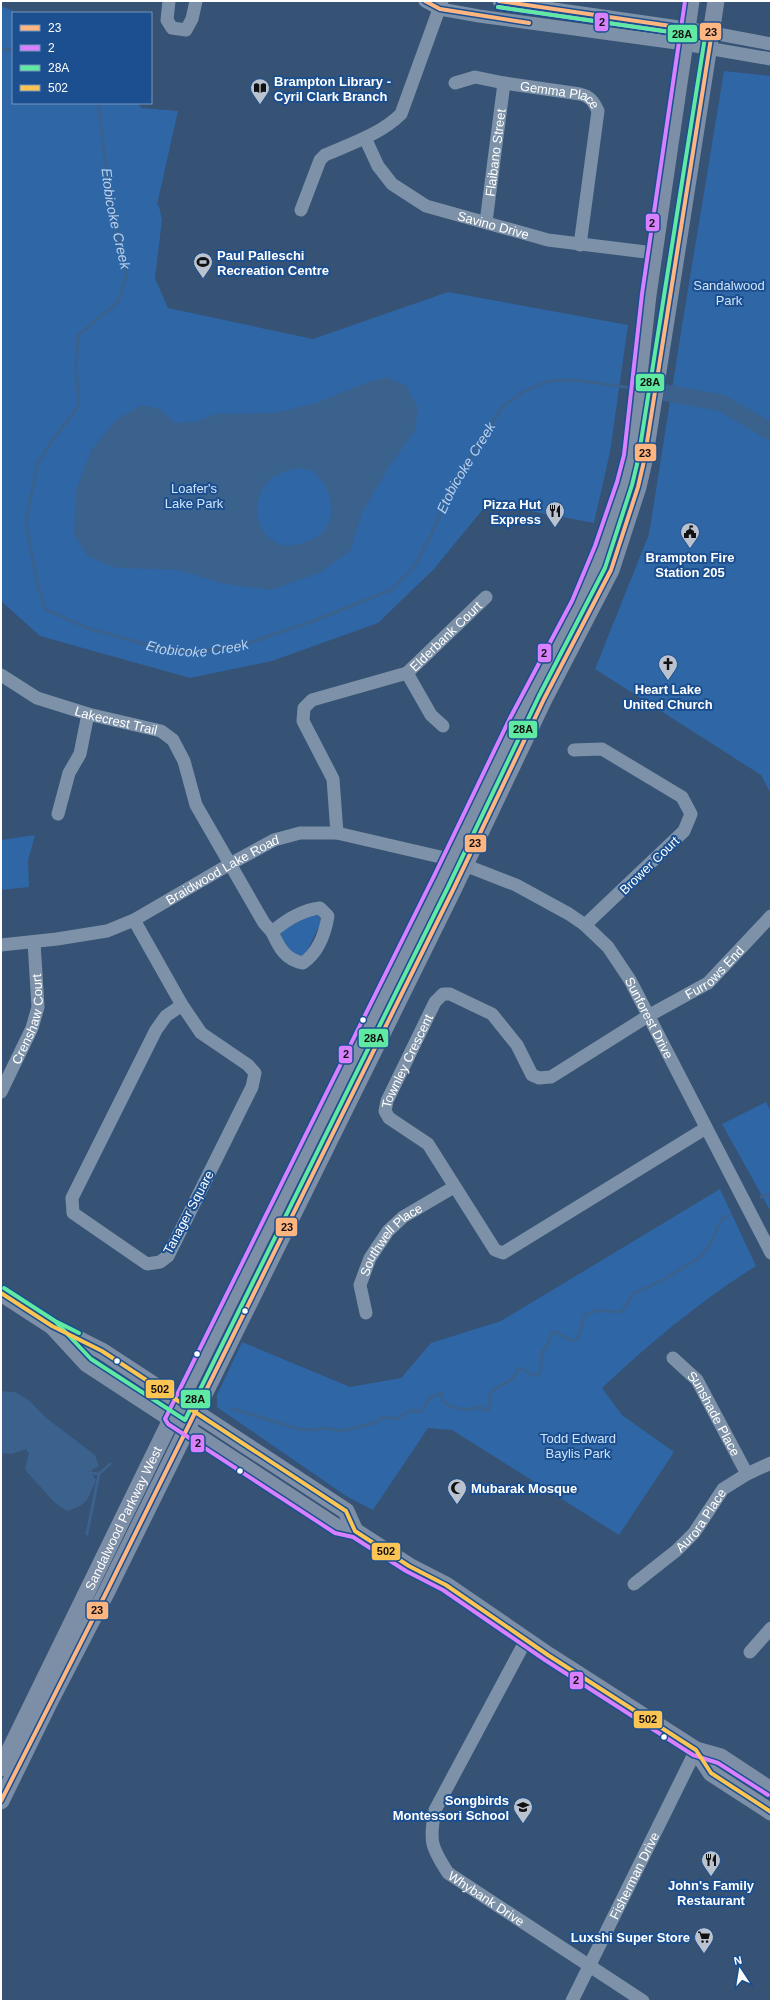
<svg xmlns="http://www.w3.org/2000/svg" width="772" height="2002" font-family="Arial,sans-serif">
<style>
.green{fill:#2f66a5}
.water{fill:#3b618d;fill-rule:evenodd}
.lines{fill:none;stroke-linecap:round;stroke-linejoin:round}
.stream{stroke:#3b618d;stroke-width:3}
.river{stroke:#3b618d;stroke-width:17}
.minor{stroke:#7d92a8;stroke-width:13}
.major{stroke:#7d8ea7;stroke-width:17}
.bus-1-casing{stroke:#1b4f8f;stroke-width:7}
.bus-2-casing{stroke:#1b4f8f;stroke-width:7}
.bus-3-casing{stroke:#1b4f8f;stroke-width:7}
.bus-4-casing{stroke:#1b4f8f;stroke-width:7}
.bus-1{stroke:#ffb580;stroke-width:4}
.bus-2{stroke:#d880ff;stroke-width:4}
.bus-3{stroke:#60e9a3;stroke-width:4}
.bus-4{stroke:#fcc553;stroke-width:4}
.bus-dot{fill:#fff;stroke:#1b4f8f;stroke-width:1.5}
.labels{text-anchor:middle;stroke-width:4;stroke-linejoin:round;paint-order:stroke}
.poi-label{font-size:13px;font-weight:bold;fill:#fff;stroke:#1b4f8f;text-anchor:start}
.street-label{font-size:13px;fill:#fff;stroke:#1b4f8f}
.park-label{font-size:13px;fill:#cfe3fa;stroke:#1b4f8f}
.water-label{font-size:14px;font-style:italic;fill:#b5d3f5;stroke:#1b4f8f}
.line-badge{stroke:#1b4f8f;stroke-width:1.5}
.pale-badge-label{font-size:11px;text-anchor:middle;font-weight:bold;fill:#111}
</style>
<rect width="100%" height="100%" fill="#365274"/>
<g class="green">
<polygon points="1,6 18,13 13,13 13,103 137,103 142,108 178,111 157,205 159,206 162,220 155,278 168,308 313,339 448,292 628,325 610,452 594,523 488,503 434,569 378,623 272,661 190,678 40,636 1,601"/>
<polygon points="724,71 771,76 771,794 761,775 595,669 649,534 681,332"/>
<polygon points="35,835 28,861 29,887 1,890 1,840"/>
<polygon points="310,914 319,916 321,922 306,953 302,956 295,955 281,941 281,932"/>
<polygon points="766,1102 771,1112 771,1212 722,1124"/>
<path d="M720 1189 756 1266C700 1301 650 1343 602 1388L622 1415 674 1452 619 1535 452 1430 428 1428 373 1510 346 1496 217 1407V1395L242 1342 350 1387 401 1378 431 1343 501 1321Z"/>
</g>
<g class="water">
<path d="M387 377 406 386 418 408 415 430 389 467 362 513 350 551 321 572 271 590 224 584 179 570 116 568 87 556 74 534 76 491 91 450 116 420 142 405 160 409 175 423 199 421 214 414 274 413 316 403 368 382ZM298 468 313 471C317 476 323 482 326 488 337 510 331 535 306 542 299 544 289 547 282 545 263 539 254 519 258 501 264 478 277 473 298 468Z"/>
<path d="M1 1391 15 1392 29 1400 45 1417 95 1455 99 1466 92 1470V1474L96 1480C88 1499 88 1505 67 1511L55 1503 27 1472 25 1468 29 1454 26 1449 12 1454 1 1453Z"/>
</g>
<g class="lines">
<g class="stream">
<polyline points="1,50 13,49"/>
<path id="s1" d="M98 103 111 204 127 274 118 302 78 335 76 368 79 405 52 441 37 465 26 522 37 583 45 609 87 628 162 649 198 652 240 646 313 621 391 590 414 567 431 535 451 489 502 407 523 392 548 381 575 380 632 388"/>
<polyline points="761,1197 771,1194"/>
<path d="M233 1409 299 1429 316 1430 325 1428 342 1431 374 1423 383 1417 396 1419 411 1410 420 1412 431 1397 442 1393V1400C450 1410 469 1411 481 1407L485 1411 489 1410 490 1394 495 1389 511 1380 520 1368 534 1376 540 1373 542 1352 548 1344 552 1333 556 1332 570 1340H576L579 1334 585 1315C603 1306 606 1314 622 1311L634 1293 663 1280 700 1257 710 1245 721 1220 729 1215"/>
<polyline points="90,1473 99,1474 110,1464"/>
<polyline points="87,1534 99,1474"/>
</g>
<polyline class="river" points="662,392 722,403 771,432"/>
<g class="minor">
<polyline points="169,1 167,20 172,28 186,30 192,19 196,1"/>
<polyline points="425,1 440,9 479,16 684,44 771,59"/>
<polyline points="499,1 686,28 771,44"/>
<path id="s2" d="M455 83 475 77 504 83 580 94C590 96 594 102 598 111L580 245"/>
<path id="s3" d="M365 138 378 166 392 184 426 206 548 240 654 253"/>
<path d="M301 210 320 160 325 155C350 144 381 134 401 114L442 1"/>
<path id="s4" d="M486 222 504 83"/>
<polyline points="407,673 431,715 443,726"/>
<path id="s5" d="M1 675 37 698 88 714 161 731 173 740 184 761 196 805 264 923 272 932"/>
<polyline points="574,750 602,749 682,797 691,814 684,831 585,925"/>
<polyline points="58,814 69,773 80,754 88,714"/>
<path id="s6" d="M337 833 333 779 303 721 304 708 312 700 407 673 486 597"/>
<path d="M320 908 328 916C325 934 319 952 303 963 285 960 279 947 272 932 286 920 301 910 320 908Z"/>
<polyline points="134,920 182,1005 201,1033 248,1065 255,1073 252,1087 168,1256 160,1262 147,1264 73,1213 72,1198 156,1030 166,1016 182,1005"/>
<path id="s7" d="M1 945 57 939 107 931 134 920 230 864 274 840 300 833H337L449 859 516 885 569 914 585 925 608 947 630 980 771 1253"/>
<path id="s8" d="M1 1092 32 1028 38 1007 34 942"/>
<path id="s9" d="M706 1128 503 1253 495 1250 428 1144 389 1118 385 1111 387 1101 435 1002 443 994H450L492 1014 517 1045 532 1075 539 1078 551 1077 648 1016 708 983 771 916"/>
<path id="s10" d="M366 1313 360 1285 370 1258 388 1231 403 1217 454 1187"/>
<path id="s11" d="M673 1358 697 1380 747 1474"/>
<path id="s12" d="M634 1584 677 1550 694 1533 723 1489 747 1474 771 1463"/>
<path id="s13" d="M526 1640 435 1810C429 1841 431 1847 448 1873L643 2001"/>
<polyline points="750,1652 771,1628"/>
<path id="s14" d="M572 2001 696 1750"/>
</g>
<g class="major">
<polyline points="1,1293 52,1326 102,1351 346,1511 355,1531"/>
<polyline points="52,1326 87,1364 338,1528 355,1531 409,1566 446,1585 548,1655 696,1750 721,1757 771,1790"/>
<polyline points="696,1750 711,1773 771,1812"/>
<path id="s15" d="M1 1768 188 1385 439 879 514 723 577 604 601 548 623 484 630 456 648 295 691 1"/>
<polyline points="1,1801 50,1701 107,1591 453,890 544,699 611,570 638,487 644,461 716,1"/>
</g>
<g class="bus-1-casing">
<g id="bus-1">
<polyline points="425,1 440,9 529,23"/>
<polyline points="1,1801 107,1591 453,890 544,699 611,570 638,487 644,461 712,32 499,1"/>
</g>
</g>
<g class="bus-2-casing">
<g id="bus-2">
<polyline points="685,1 642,294 624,455 617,482 595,546 572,601 509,720 434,876 165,1419 168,1424 335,1533 353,1537 406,1571 443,1590 545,1660 693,1755 718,1763 768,1795"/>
<polyline points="498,7 705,37"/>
</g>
</g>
<g class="bus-3-casing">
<g id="bus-3">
<polyline points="4,1288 55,1321 79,1333"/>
<polyline points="56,1322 91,1359 185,1420 448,887 539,696 605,568 632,485 638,460 705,37 498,7"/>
</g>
</g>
<g class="bus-4-casing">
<polyline id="bus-4" points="1,1293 52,1326 102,1351 346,1511 355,1531 409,1566 446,1585 548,1655 696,1750 711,1773 771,1812"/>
</g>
<use href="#bus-1" class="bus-1"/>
<use href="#bus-2" class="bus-2"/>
<use href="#bus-3" class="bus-3"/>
<use href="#bus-4" class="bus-4"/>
</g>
<defs>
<g id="library-pin" transform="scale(1)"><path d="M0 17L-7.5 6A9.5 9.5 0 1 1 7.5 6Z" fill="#b9c2ce" stroke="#1b4f8f"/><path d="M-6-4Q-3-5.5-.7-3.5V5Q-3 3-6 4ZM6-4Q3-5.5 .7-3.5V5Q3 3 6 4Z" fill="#111"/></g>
<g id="stadium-pin" transform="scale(1)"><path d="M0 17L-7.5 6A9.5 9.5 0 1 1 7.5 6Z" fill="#b9c2ce" stroke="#1b4f8f"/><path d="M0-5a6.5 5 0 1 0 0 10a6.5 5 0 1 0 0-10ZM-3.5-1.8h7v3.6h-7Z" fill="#111"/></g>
<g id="restaurant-pin" transform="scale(1)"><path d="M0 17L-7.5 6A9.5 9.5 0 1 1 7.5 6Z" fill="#b9c2ce" stroke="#1b4f8f"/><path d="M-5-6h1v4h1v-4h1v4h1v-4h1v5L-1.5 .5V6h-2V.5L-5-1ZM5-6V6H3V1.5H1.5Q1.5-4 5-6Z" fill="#111"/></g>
<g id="civic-pin" transform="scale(1)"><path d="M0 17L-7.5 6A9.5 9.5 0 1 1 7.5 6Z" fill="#b9c2ce" stroke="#1b4f8f"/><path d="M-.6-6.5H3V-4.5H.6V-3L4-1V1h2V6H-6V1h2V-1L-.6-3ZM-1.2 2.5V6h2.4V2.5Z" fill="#111"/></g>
<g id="church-pin" transform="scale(1)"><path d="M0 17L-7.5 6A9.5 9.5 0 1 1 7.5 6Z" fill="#b9c2ce" stroke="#1b4f8f"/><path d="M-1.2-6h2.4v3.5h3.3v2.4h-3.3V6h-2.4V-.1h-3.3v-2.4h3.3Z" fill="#111"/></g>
<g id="mosque-pin" transform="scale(1)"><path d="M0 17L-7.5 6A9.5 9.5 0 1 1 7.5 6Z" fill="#b9c2ce" stroke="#1b4f8f"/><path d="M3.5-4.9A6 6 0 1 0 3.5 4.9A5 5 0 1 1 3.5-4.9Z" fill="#111"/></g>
<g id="school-pin" transform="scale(1)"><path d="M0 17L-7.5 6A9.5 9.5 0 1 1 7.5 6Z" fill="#b9c2ce" stroke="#1b4f8f"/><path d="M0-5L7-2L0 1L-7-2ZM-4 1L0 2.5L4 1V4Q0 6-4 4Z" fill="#111"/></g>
<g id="supermarket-pin" transform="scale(1)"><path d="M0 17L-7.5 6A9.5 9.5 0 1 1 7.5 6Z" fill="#b9c2ce" stroke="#1b4f8f"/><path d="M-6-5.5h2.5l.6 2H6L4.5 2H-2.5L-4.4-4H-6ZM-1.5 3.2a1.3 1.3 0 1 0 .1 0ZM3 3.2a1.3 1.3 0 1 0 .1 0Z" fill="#111"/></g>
</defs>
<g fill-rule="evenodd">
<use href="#library-pin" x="260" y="88"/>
<use href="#stadium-pin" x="203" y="262"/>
<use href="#restaurant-pin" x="555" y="511"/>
<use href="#civic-pin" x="690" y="532"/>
<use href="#church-pin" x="668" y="664"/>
<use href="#mosque-pin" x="457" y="1488"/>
<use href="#school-pin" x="523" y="1807"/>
<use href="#restaurant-pin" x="711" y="1860"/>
<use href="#supermarket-pin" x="704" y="1937"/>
</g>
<g class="bus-dot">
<circle cx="363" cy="1020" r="3.5"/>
<circle cx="245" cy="1311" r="3.5"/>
<circle cx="197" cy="1354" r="3.5"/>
<circle cx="117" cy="1361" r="3.5"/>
<circle cx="240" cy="1471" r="3.5"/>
<circle cx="664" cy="1737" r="3.5"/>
</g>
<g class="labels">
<g class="poi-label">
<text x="274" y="86">Brampton Library -<tspan x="274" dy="15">Cyril Clark Branch</tspan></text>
<text x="217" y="260">Paul Palleschi<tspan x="217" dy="15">Recreation Centre</tspan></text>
<text x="541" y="509" text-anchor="end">Pizza Hut<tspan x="541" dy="15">Express</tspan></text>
<text x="690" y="562" text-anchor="middle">Brampton Fire<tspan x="690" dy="15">Station 205</tspan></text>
<text x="668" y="694" text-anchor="middle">Heart Lake<tspan x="668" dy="15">United Church</tspan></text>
<text x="471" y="1493">Mubarak Mosque</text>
<text x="509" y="1805" text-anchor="end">Songbirds<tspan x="509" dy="15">Montessori School</tspan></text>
<text x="711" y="1890" text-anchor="middle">John's Family<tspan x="711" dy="15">Restaurant</tspan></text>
<text x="690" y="1942" text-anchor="end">Luxshi Super Store</text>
</g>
<g class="street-label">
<text dy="5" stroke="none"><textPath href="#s2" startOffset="108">Gemma Place</textPath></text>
<text dy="5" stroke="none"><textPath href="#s4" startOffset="70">Flaibano Street</textPath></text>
<text dy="5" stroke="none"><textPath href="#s3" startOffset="164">Savino Drive</textPath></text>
<text dy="5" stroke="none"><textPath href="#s6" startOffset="296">Elderbank Court</textPath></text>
<text dy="5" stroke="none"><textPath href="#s5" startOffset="125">Lakecrest Trail</textPath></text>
<text transform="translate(649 865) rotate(-44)" y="5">Brower Court</text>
<text dy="5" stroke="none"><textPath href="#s7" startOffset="238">Braidwood Lake Road</textPath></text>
<text dy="5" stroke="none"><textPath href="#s9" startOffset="900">Furrows End</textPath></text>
<text dy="5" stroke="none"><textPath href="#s8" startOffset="79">Crenshaw Court</textPath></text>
<text dy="5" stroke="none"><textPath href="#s7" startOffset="742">Sunforest Drive</textPath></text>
<text dy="5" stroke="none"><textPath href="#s9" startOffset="482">Townley Crescent</textPath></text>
<text transform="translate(188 1212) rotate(-62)" y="5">Tanager Square</text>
<text dy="5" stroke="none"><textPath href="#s10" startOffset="85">Southwell Place</textPath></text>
<text dy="5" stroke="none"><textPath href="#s11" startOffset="70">Sunshade Place</textPath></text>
<text dy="5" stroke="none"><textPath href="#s15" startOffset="278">Sandalwood Parkway West</textPath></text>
<text dy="5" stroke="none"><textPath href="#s12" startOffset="93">Aurora Place</textPath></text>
<text dy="5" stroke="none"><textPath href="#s14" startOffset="140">Fisherman Drive</textPath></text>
<text dy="5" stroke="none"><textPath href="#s13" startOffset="306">Whybank Drive</textPath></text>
</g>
<g class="park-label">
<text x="729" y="290">Sandalwood<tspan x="729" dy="15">Park</tspan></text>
<text x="194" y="493">Loafer's<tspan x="194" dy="15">Lake Park</tspan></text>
<text x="578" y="1443">Todd Edward<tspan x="578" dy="15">Baylis Park</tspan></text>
</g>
<g class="water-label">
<text dy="5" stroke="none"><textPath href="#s1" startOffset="117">Etobicoke Creek</textPath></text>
<text dy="5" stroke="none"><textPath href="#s1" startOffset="1054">Etobicoke Creek</textPath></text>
<text dy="5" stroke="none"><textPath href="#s1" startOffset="705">Etobicoke Creek</textPath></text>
</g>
</g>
<g class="line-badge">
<rect x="594" y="12" width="15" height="20" rx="4" fill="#d880ff"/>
<rect x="699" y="22" width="23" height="19" rx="4" fill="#ffb580"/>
<rect x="667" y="24" width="31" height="19" rx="4" fill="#60e9a3"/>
<rect x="645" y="213" width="15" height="19" rx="4" fill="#d880ff"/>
<rect x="635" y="373" width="30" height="19" rx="4" fill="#60e9a3"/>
<rect x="634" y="443" width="23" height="19" rx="4" fill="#ffb580"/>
<rect x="537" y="643" width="15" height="20" rx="4" fill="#d880ff"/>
<rect x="508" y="720" width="30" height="19" rx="4" fill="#60e9a3"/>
<rect x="464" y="834" width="23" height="19" rx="4" fill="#ffb580"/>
<rect x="358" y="1028" width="31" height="20" rx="4" fill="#60e9a3"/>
<rect x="338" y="1045" width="15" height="19" rx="4" fill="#d880ff"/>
<rect x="275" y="1217" width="23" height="20" rx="4" fill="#ffb580"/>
<rect x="145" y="1379" width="30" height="20" rx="4" fill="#fcc553"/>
<rect x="180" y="1389" width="31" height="20" rx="4" fill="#60e9a3"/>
<rect x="190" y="1434" width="15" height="19" rx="4" fill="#d880ff"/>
<rect x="371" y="1542" width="30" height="19" rx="4" fill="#fcc553"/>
<rect x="86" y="1601" width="23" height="19" rx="4" fill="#ffb580"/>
<rect x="569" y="1671" width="15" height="19" rx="4" fill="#d880ff"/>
<rect x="633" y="1710" width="30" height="19" rx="4" fill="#fcc553"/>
</g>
<g class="pale-badge-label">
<text x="602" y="26">2</text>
<text x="711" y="36">23</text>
<text x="682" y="38">28A</text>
<text x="652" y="227">2</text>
<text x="650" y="386">28A</text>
<text x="645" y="457">23</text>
<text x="544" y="657">2</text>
<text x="523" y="733">28A</text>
<text x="475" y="847">23</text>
<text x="374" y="1042">28A</text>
<text x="346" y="1058">2</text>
<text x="287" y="1231">23</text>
<text x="160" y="1393">502</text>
<text x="195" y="1403">28A</text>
<text x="198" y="1447">2</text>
<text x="386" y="1555">502</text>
<text x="97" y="1614">23</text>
<text x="576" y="1684">2</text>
<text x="648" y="1723">502</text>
</g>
<rect width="772" height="2002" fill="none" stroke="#ffffff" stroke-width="4"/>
<rect x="12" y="12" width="140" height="92" fill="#1b4f8f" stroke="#7695bc"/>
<rect x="20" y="25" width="20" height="6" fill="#ffb580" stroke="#7695bc"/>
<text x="48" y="32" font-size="12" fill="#ffffff">23</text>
<rect x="20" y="45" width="20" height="6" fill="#d880ff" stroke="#7695bc"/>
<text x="48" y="52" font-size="12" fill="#ffffff">2</text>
<rect x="20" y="65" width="20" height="6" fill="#60e9a3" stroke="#7695bc"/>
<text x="48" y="72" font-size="12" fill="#ffffff">28A</text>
<rect x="20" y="85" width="20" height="6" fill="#fcc553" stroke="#7695bc"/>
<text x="48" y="92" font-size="12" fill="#ffffff">502</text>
<g transform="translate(740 1970) rotate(348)" stroke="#1b4f8f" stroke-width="3" paint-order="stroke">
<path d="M0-3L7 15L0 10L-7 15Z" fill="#ffffff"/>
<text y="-6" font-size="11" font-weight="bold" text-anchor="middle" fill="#ffffff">N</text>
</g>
</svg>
